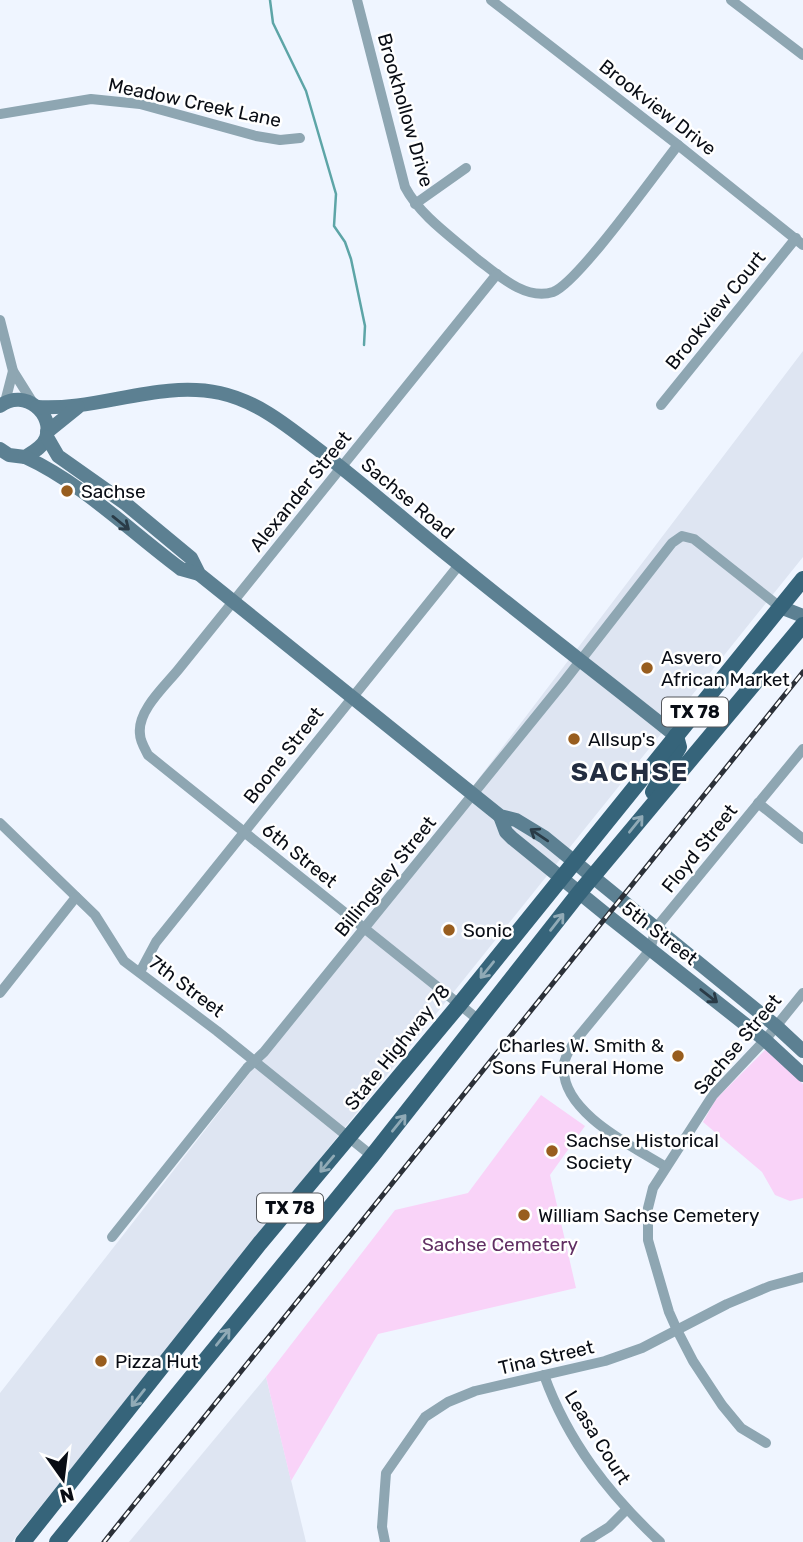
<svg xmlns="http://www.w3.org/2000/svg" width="803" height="1542" font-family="Rubik,sans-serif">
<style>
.built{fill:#dee5f2}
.green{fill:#f9d3f8}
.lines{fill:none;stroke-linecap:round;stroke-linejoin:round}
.stream{stroke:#5da5a7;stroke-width:2.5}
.street{stroke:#8ea6b2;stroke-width:10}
.secondary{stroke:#5c8092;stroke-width:14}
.primary{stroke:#36647a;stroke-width:16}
.rail-casing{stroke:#2b3038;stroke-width:5}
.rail{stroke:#fff;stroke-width:2.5;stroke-dasharray:8;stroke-linecap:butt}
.oneway{stroke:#2a3b47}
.oneway2{stroke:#90aab6}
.poi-dot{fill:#985d1e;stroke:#fff;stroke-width:2.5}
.labels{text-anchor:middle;stroke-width:5;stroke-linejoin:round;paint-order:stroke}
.shield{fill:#fff;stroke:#53565b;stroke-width:2}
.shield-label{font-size:18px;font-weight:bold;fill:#090d15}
.street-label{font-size:19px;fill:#090d15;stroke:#fff}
.poi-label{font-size:19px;fill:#090d15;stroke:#fff;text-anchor:start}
.park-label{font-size:19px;fill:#612f63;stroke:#fff}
.district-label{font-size:26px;font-weight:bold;letter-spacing:2px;fill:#232d40;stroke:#fff}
</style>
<rect width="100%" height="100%" fill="#eff5ff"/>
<g class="built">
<polygon points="803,351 803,557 12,1542 0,1542 0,1393 467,794"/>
<polygon points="266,1377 306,1542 129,1542"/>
</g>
<g class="green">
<polygon points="766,1049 803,1084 803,1198 790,1201 775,1195 762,1172 703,1122 716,1099"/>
<polygon points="541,1095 585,1126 550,1175 576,1288 378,1334 291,1481 266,1377 395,1210 468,1193"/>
</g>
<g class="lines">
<polyline class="stream" points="270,0 273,23 306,91 336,194 334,226 345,242 351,259 365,326 364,345"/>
<g class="street">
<path d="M357 0 405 187C420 216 453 238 477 259 497 274 525 301 553 292 578 283 657 171 678 145"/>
<polyline points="491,0 678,145 803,245"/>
<polyline points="731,0 803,55"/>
<polyline points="0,114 91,99 140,104 256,136 280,140 300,138"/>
<polyline points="415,204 466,168"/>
<polyline points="0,320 13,371 33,403"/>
<polyline points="5,402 13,371"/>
<polyline points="661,405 796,238"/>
<polyline points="758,803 803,839"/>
<polyline points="0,823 95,915 124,961 217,1031 372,1156"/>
<polyline points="140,972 156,942 459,565"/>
<polyline points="0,993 76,897"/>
<path d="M480 1021 148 755C145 749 140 741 140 734 137 711 165 686 178 670L497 274"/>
<path d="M666 1167C634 1147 560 1112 564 1066 564 1057 570 1049 575 1041L650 950 656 928 803 749"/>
<polyline points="112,1237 247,1068 264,1052 563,683 672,543 682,536 694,539 780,607"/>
<path d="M544 1375C568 1442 609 1494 660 1542"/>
<polyline points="766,1443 741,1428 722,1405 693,1361 677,1330 669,1312 648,1240 648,1208 653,1188 713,1095 765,1040 803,993"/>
<polyline points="385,1542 382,1527 386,1473 425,1417 448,1402 475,1391 605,1361 642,1348 727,1304 770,1286 803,1277"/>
<polyline points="585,1542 609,1527 626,1510"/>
</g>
<g class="secondary">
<path d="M0 406C25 387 55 415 46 438 43 447 33 452 25 457L9 455 0 449"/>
<path d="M37 407C98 411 159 380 220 393 261 402 292 430 324 454 371 490 414 529 460 565 531 623 604 678 676 736"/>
<polyline points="47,432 78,407"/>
<polyline points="47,437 58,456 126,504 191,558 199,574 500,816 516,820 544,837 776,1026 803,1051"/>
<path d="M25 457C82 483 131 532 181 569L199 574"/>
<polyline points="780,607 803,616"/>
<polyline points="500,816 506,832 512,838 608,916 765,1040 803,1075"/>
</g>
<g class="primary">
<polyline points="653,792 679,747 676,736"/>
<polyline points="23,1542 260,1243 459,1005 803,579"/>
<polyline points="57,1542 372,1156 579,893 803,625"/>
</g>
<g class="rail-casing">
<polyline id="rail" points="104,1542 803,672"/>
</g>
<use href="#rail" class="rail"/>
</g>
<defs><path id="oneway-shaft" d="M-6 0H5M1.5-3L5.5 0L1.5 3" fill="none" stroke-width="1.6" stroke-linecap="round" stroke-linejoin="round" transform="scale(1.75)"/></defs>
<g class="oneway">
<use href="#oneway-shaft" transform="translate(121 523) rotate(39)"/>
<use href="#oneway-shaft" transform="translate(539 835) rotate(-146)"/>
<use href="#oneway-shaft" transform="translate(709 996) rotate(38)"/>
</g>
<g class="oneway2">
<use href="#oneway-shaft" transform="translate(636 824) rotate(-51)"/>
<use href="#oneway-shaft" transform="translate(557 922) rotate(-52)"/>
<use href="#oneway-shaft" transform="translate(487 970) rotate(129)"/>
<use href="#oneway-shaft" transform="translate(399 1123) rotate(-51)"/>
<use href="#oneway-shaft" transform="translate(327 1164) rotate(130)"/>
<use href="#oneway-shaft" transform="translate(223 1337) rotate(-51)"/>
<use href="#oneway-shaft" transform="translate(138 1398) rotate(128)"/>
</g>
<g class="poi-dot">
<circle cx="67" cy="491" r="7"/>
<circle cx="647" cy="668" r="7"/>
<circle cx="574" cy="739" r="7"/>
<circle cx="449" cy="930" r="7"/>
<circle cx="678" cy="1056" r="7"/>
<circle cx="552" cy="1151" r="7"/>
<circle cx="524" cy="1215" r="7"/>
<circle cx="101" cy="1361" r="7"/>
</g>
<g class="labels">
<g class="shield">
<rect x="662" y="697.5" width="66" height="29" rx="5"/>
<rect x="257" y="1193.5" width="66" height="29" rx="5"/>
</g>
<g class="shield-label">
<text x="695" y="718">TX 78</text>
<text x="290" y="1214">TX 78</text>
</g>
<g class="street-label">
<text transform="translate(195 102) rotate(12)" y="7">Meadow Creek Lane</text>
<text transform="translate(658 107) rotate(38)" y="7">Brookview Drive</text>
<text transform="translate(406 110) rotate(74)" y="7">Brookhollow Drive</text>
<text transform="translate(715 310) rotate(-51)" y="7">Brookview Court</text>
<text transform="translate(300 491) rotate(-51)" y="7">Alexander Street</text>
<text transform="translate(408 498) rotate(40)" y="7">Sachse Road</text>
<text transform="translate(283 755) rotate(-52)" y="7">Boone Street</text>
<text transform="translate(699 848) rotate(-51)" y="7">Floyd Street</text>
<text transform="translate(300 855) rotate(39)" y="7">6th Street</text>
<text transform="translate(385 876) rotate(-51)" y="7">Billingsley Street</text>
<text transform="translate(660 933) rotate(38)" y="7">5th Street</text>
<text transform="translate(187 986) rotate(37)" y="7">7th Street</text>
<text transform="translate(737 1044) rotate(-50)" y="7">Sachse Street</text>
<text transform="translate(397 1047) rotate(-51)" y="7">State Highway 78</text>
<text transform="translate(546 1357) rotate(-13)" y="7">Tina Street</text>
<text transform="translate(598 1437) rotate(58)" y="7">Leasa Court</text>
</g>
<g class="poi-label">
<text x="81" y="498">Sachse</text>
<text x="661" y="664">Asvero<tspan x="661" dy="22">African Market</tspan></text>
<text x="588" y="746">Allsup's</text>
<text x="463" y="937">Sonic</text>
<text x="664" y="1052" text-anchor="end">Charles W. Smith &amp;<tspan x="664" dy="22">Sons Funeral Home</tspan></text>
<text x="566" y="1147">Sachse Historical<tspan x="566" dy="22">Society</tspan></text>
<text x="538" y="1222">William Sachse Cemetery</text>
<text x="115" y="1368">Pizza Hut</text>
</g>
<g class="park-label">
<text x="500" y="1251">Sachse Cemetery</text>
</g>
<g class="district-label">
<text x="630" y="781">SACHSE</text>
</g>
</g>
<g transform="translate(63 1479) rotate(166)" stroke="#ffffff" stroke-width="5" paint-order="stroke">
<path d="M0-5L12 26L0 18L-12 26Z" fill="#090d15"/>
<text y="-10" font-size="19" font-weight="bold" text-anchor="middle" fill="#090d15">N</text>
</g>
</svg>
